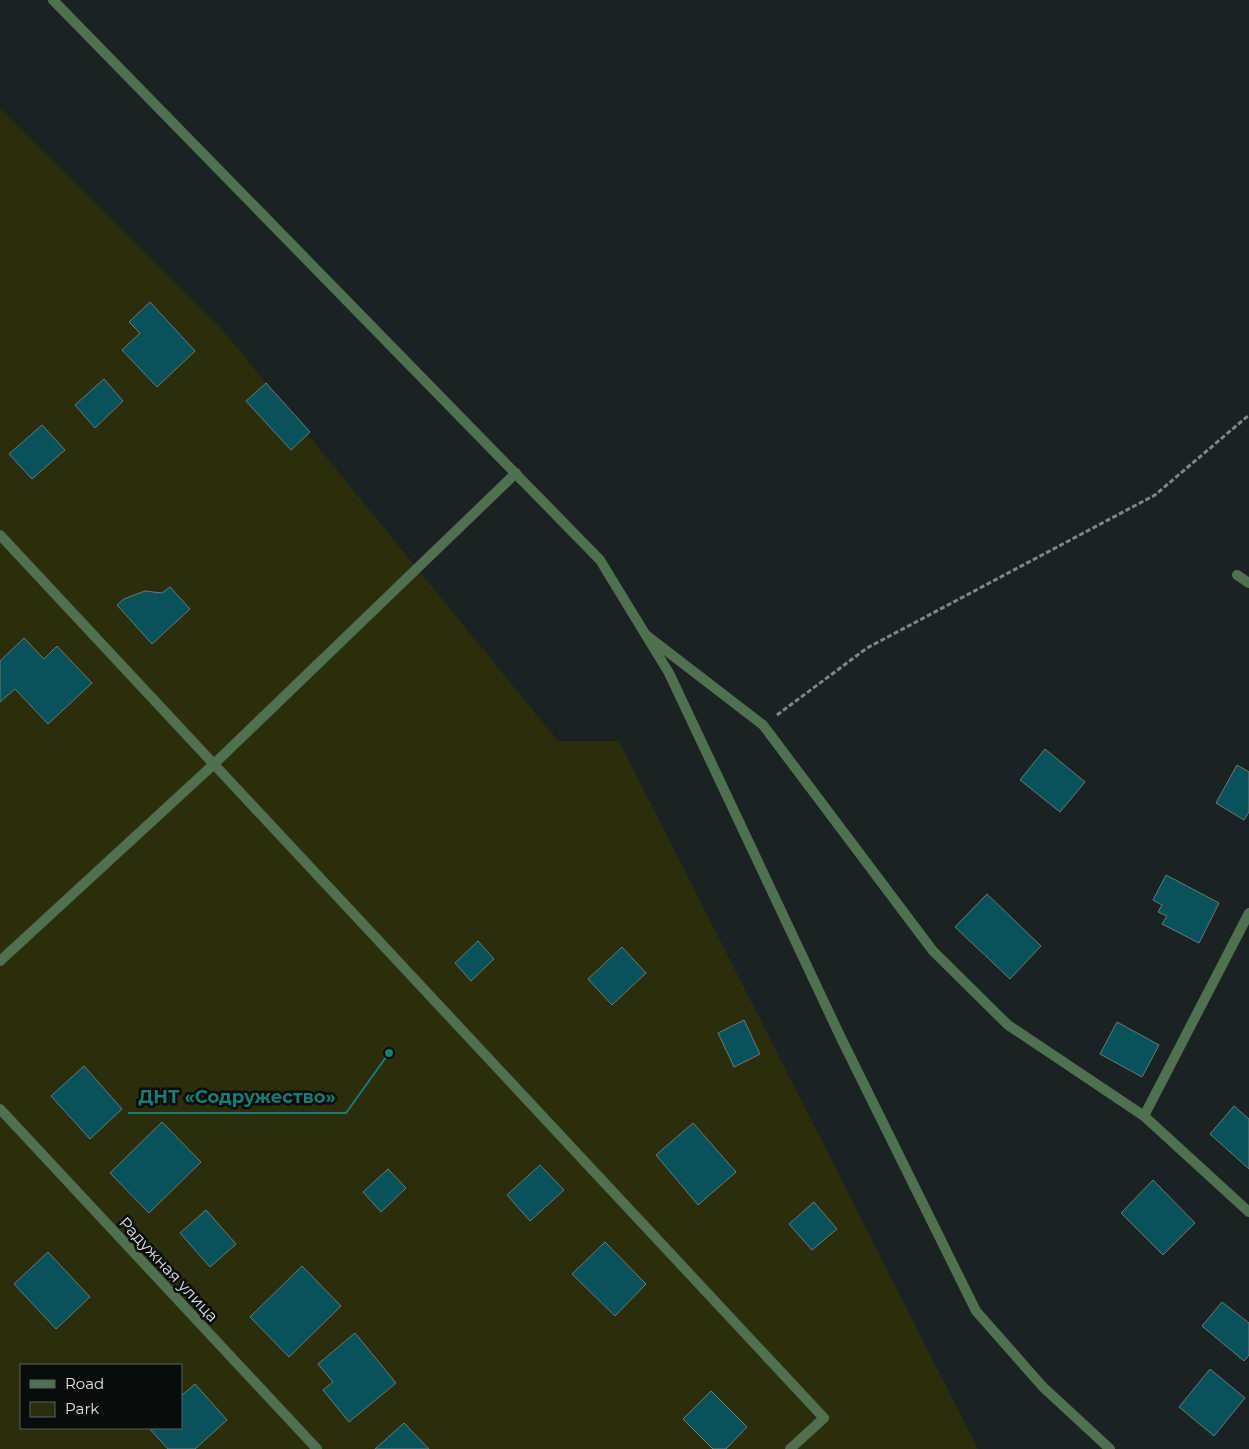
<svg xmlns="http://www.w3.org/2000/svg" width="1249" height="1449" font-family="Montserrat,sans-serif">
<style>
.green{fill:#2b2e0d;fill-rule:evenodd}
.building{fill:#085259;stroke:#6d797b}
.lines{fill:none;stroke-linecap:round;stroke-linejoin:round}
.path{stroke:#7f8785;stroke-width:3;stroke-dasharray:5 2.5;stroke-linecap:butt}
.minor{stroke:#507150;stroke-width:10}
.tertiary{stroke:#507150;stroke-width:10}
.labels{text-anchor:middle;stroke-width:5;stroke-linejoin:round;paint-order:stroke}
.street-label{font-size:16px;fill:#dde3e1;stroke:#080c0a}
.leader{fill:none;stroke:#197b74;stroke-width:2}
.callout-dot{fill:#197b74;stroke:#080c0a;stroke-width:2}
.callout-label{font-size:18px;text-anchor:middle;font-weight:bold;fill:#197b74;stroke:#080c0a;stroke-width:5;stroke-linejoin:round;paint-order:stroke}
</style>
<rect width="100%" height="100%" fill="#1a2321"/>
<path class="green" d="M0 108 221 328 558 741H619L978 1449H0ZM21 1365H181V1428H21Z"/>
<g class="building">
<polygon points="150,302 195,351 157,387 122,350 140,333 129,322"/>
<polygon points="104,379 123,401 95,428 75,405"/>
<polygon points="266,383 310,432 291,450 246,401"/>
<polygon points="42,425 65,450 32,479 9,454"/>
<polygon points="170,587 190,609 152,644 117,605 124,599 145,591 162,593"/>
<polygon points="24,638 44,659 57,646 92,683 48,724 15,689 0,702 0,661"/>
<polygon points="1045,749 1085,782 1060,812 1020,780"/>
<polygon points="1237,765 1249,772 1249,812 1244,820 1216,803"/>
<polygon points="1166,875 1219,903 1199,943 1162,924 1167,916 1158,912 1162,905 1153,900"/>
<polygon points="987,894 1041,946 1010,979 955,927"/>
<polygon points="478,941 494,959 471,981 455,963"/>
<polygon points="622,947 646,973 612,1005 588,979"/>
<polygon points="744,1020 760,1054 734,1067 718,1033"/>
<polygon points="1117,1022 1159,1045 1142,1077 1100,1054"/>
<polygon points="84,1066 122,1109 90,1139 51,1096"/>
<polygon points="1234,1106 1249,1119 1249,1169 1210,1134"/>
<polygon points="162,1122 201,1162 149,1213 110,1173"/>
<polygon points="693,1123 736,1172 698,1205 656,1155"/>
<polygon points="540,1165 564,1190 530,1221 507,1195"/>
<polygon points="388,1169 406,1188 381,1212 363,1192"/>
<polygon points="1153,1180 1195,1223 1163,1255 1121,1213"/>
<polygon points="814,1202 837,1229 812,1250 789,1224"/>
<polygon points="206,1210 236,1244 210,1267 180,1233"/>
<polygon points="605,1242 646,1284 615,1316 572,1274"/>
<polygon points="48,1252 90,1297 56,1329 14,1284"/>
<polygon points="302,1266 341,1306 289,1357 250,1317"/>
<polygon points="1222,1302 1249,1323 1249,1355 1244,1361 1202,1326"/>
<polygon points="355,1333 396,1383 349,1422 323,1390 333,1382 318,1364"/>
<polygon points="1210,1369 1245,1398 1214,1436 1179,1407"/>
<polygon points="195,1384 227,1420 195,1449 168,1449 149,1428 181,1428 181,1396"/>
<polygon points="711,1391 747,1427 726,1449 713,1449 683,1419"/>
<polygon points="404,1423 429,1449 375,1449"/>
</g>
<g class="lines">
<polyline class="path" points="777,715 867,648 1155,495 1249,415"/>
<g class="minor">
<polyline points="0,535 824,1418 790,1449"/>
<polyline points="1237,575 1249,583"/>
<polyline points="646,635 763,725 933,951 1008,1025 1144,1116 1249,1212"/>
<polyline points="0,961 214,764 516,473"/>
<polyline points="0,1109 317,1449"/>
<polyline points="1144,1116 1249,913"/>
</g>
<polyline class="tertiary" points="53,0 600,560 669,673 841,1038 976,1311 1043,1387 1110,1449"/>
</g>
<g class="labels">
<g class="street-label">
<text transform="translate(169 1269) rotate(47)" y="6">Радужная улица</text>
</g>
</g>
<path class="leader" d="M389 1053L346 1113H128"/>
<circle class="callout-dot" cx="389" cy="1053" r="5"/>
<g class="callout-label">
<text x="237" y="1103">ДНТ «Содружество»</text>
</g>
<rect x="20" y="1364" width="162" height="65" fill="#080c0a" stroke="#5d6260"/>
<rect x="30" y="1380" width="25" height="8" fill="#507150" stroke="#5d6260"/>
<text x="65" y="1389" font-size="15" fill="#dde3e1">Road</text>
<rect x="30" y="1402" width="25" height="15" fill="#2b2e0d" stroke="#5d6260"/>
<text x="65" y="1414" font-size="15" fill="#dde3e1">Park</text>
</svg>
